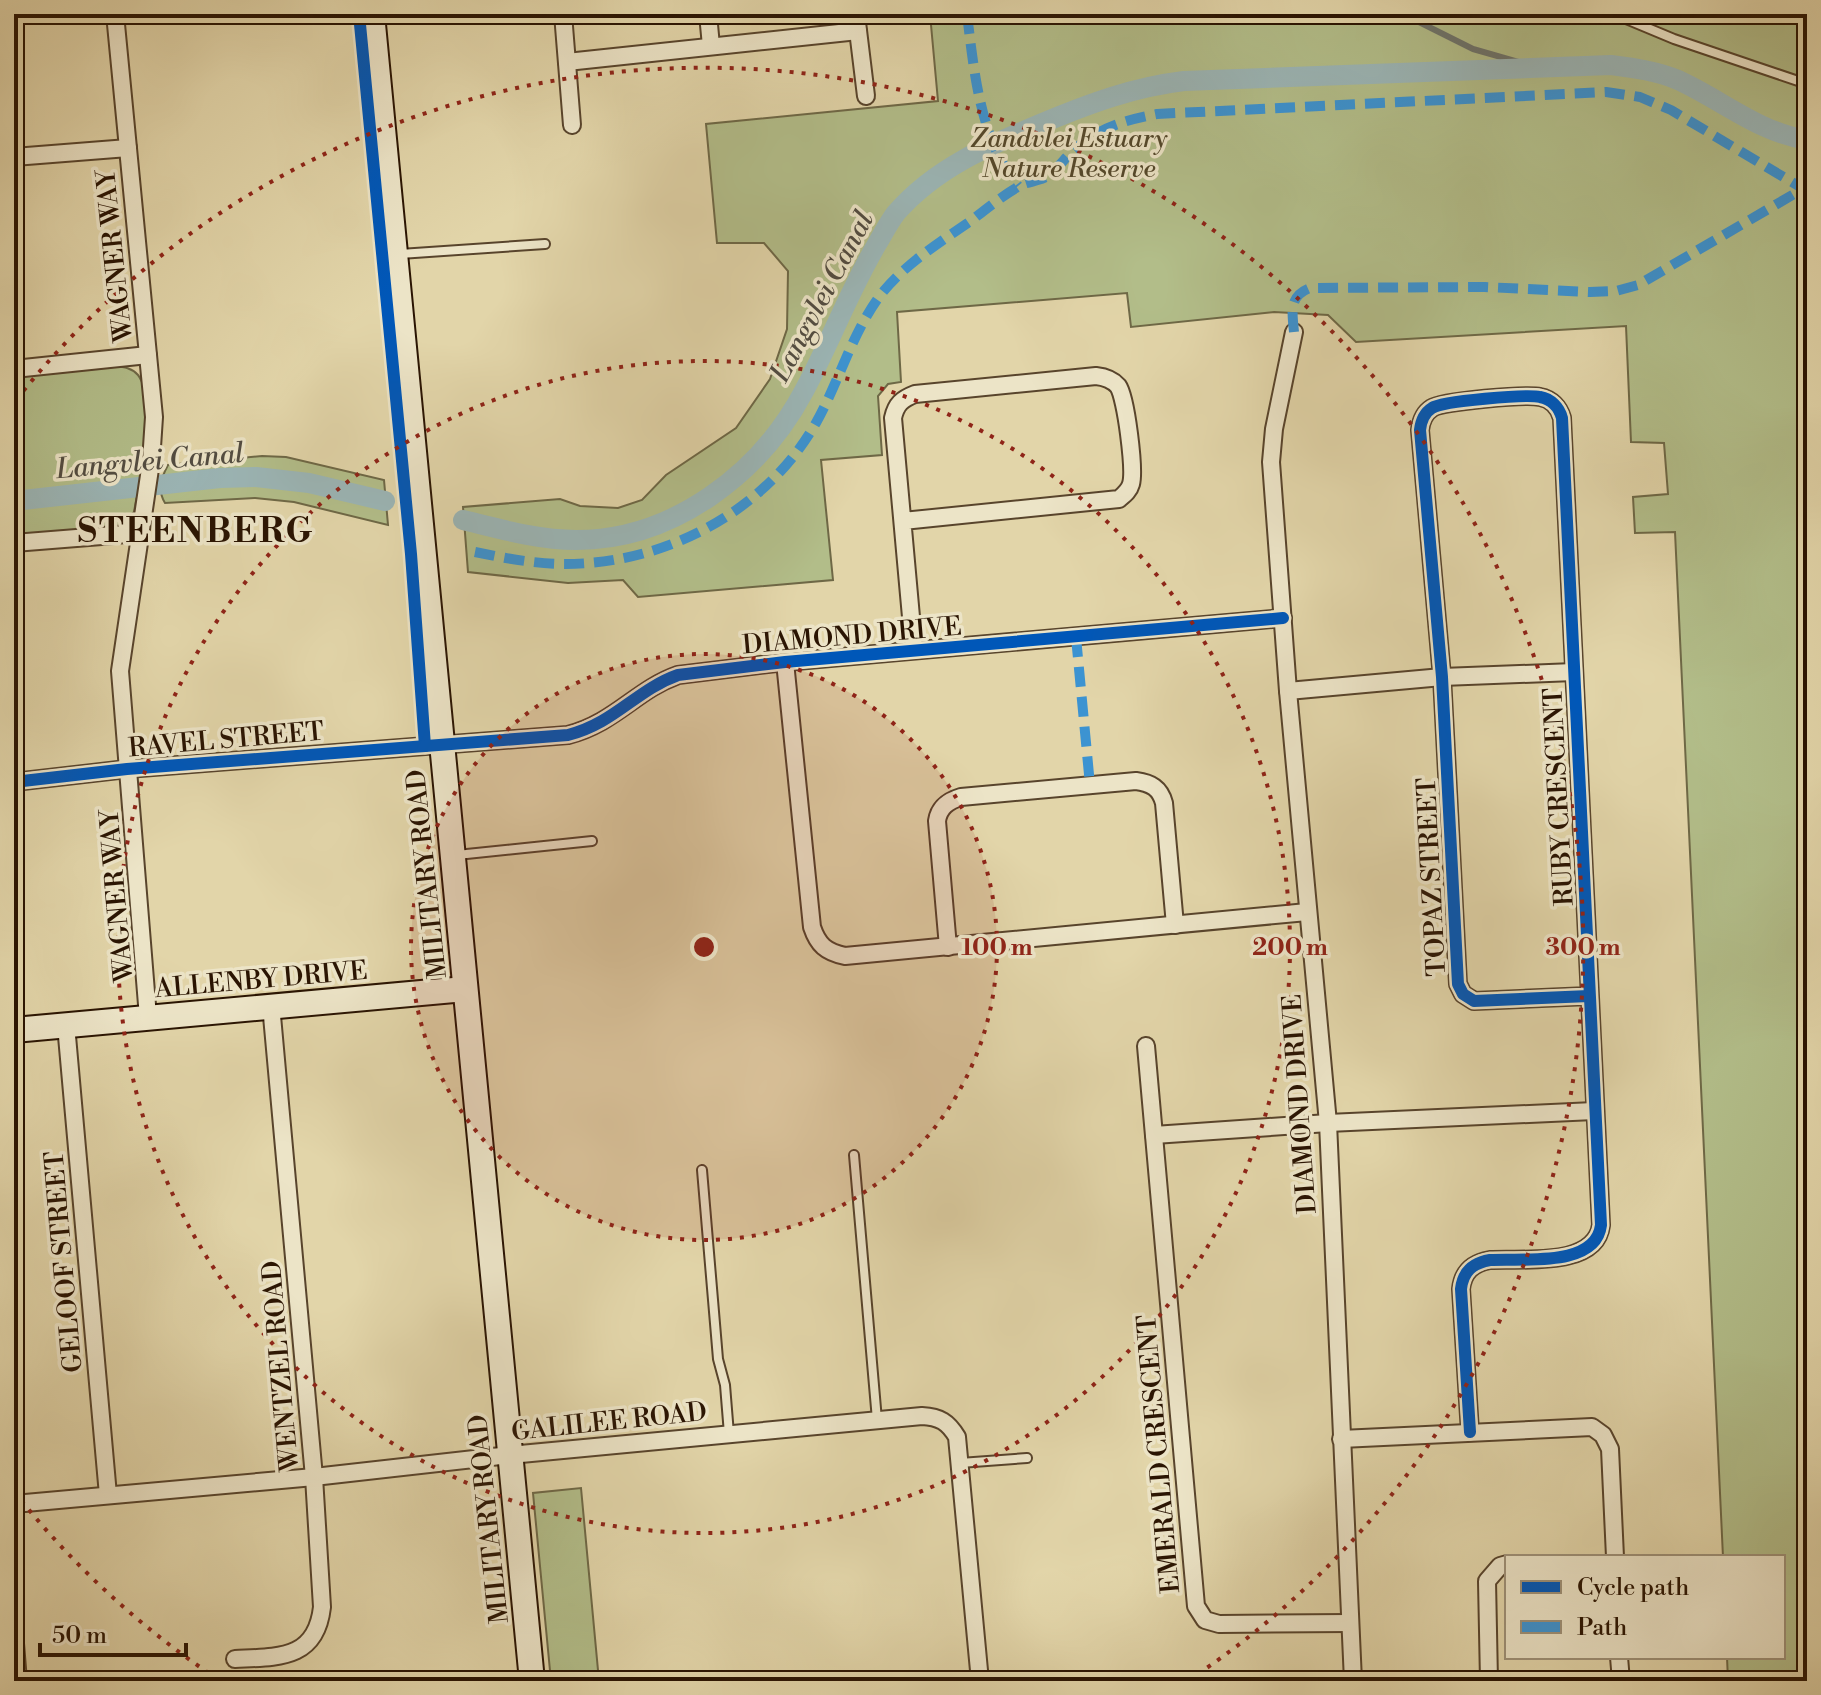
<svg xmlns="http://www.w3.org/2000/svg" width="1821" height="1695" font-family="'Libre Bodoni',serif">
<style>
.green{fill:#b2bd89;stroke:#6e6846;stroke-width:2}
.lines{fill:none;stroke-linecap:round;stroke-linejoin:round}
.stream{stroke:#6e756d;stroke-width:6}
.canal{stroke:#9bb5b5;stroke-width:20}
.lane-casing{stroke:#58442c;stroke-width:12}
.street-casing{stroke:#58442c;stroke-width:20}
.secondary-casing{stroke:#2a1402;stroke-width:28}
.lane{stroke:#ece4c7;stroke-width:8}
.street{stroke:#ece4c7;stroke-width:16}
.secondary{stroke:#ece4c7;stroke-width:24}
.quiet{stroke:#3c93d1;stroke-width:10;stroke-dasharray:20 10;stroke-linecap:butt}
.cycleway-casing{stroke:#ece4c7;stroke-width:17}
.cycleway{stroke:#0057b8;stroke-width:12}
.ring{fill:none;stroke:#8f2418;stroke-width:4;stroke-dasharray:4 8}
.labels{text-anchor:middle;stroke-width:7;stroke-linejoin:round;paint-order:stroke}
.park-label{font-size:26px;font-style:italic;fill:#53472a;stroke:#ece4c7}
.street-label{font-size:26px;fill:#2a1402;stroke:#ece4c7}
.water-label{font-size:28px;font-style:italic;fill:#524c41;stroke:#ece4c7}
.district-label{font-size:34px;font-weight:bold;letter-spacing:2px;fill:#2a1402;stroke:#ece4c7}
.centre{fill:#8f2418;stroke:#ece4c7;stroke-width:4}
.ring-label{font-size:24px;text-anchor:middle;font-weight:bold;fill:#8f2418;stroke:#ece4c7;stroke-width:7;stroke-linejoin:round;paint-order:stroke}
</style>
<rect width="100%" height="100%" fill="#e2d5a9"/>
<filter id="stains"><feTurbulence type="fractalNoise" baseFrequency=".0025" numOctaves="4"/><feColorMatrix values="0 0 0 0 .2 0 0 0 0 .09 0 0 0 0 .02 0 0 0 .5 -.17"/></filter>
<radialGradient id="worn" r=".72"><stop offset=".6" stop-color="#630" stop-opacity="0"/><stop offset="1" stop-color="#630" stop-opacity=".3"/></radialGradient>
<g class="green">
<polygon points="930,14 1807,14 1807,1681 1728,1681 1727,1657 1783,1657 1783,1557 1723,1557 1675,532 1635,533 1633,497 1668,494 1664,443 1631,442 1626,326 1356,342 1328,315 1274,312 1131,327 1127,293 897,312 901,382 888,384 878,396 882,455 821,460 833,580 638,597 623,580 568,583 468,572 463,507 560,499 580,506 618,508 642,500 666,475 736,428 770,379 787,329 788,271 764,243 717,243 706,124 938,101"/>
<path d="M115 366C124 367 132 368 138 375 156 397 139 484 134 512L125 520 124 526 14 536V376Z"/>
<path d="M262 456 286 457 384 480 388 525 294 502 255 498 165 503C157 490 161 478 168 465Z"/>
<polygon points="581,1488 599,1681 551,1681 533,1493"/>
</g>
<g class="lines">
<polyline class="stream" points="1403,14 1473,49 1540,68"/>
<g class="canal">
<polyline points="14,501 220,478 256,477 309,483 385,501"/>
<path d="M463 520C500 529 538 540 576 540 673 540 760 474 804 391 830 343 849 291 877 244 883 234 889 222 896 213 936 167 990 145 1045 122 1091 103 1134 87 1184 81L1611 65C1634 68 1657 71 1678 80 1722 100 1758 132 1807 140"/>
</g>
<g class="lane-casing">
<g id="lane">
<polyline points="1614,14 1674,39 1807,84"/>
<polyline points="400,254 545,244"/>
<polyline points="457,855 592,841"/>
<polyline points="854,1155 877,1420"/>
<polyline points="702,1170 718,1359 725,1385 729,1434"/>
<polyline points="960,1463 1027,1458"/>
</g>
</g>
<g class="street-casing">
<g id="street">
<polyline points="115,14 154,417 151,462 120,671 148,1017"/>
<polyline points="563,14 572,125"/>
<polyline points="708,14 711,46"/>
<polyline points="856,14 866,96"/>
<polyline points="567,62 858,31"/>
<polyline points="14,157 128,148"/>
<polyline points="1294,332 1274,429 1271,462 1288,691 1328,1123 1353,1681"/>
<polyline points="14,369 148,355"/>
<path d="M903 521 1119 499C1125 494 1129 491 1131 484 1135 470 1126 397 1118 386 1112 379 1105 377 1096 376L915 394C902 399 896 404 893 418L914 650"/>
<polyline points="14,543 139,533"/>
<path d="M785 662 812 927C818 945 826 952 845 956L1307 912"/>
<polyline points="1288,691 1442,677 1574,672"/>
<path d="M14 782 127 769 568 735C615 723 636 690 678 675L785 662 1283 618"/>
<path d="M948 947 937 821C939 807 948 801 961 797L1136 781C1151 783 1160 788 1164 803L1175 925"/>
<polyline points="66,1025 108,1495"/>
<polyline points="1146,1046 1196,1606 1205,1620 1219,1624 1350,1623"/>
<polyline points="1154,1135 1328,1123 1594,1111"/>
<path d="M1470 1432 1461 1289C1463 1271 1473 1263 1490 1260 1522 1258 1596 1268 1601 1225L1562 418C1559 407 1551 399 1540 397 1527 394 1442 401 1432 408 1424 413 1421 421 1420 430L1442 677 1458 984 1463 994 1474 1001 1589 996"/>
<polyline points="1341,1439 1592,1427 1603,1435 1610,1449 1615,1557"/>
<path d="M14 1504 314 1477 510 1455 922 1416C940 1417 948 1422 957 1437L980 1681"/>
<polyline points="14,1631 18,1681"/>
<polyline points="1619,1657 1621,1681"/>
<path d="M235 1659C278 1657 316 1660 322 1607L314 1477 271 1005"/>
<polyline points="1489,1681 1487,1581 1500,1566 1507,1564"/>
</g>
</g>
<g class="secondary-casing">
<g id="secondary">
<polyline points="372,14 532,1681"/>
<polyline points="14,1030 465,989"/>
</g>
</g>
<use href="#lane" class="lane"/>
<use href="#street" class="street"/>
<use href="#secondary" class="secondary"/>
<g class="quiet">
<path d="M967 14C974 71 980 140 1018 186"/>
<path d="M1294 332C1292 311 1289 296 1310 288L1485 287 1590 292 1616 291 1638 285 1801 190"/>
<path d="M475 552C504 558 535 564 565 564 666 564 767 511 817 421 839 381 852 334 879 297 903 265 939 243 972 220 986 209 1001 197 1016 188 1024 182 1035 182 1044 178 1056 172 1065 157 1075 149 1100 127 1126 120 1157 114L1606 92 1640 97 1671 110 1807 191"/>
<polyline points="1076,637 1090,785"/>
</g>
<g class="cycleway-casing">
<g id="cycleway">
<polyline points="359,14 411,554 425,746"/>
<path d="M14 782 127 769 568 735C615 723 636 690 678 675L785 662 1283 618"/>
<path d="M1470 1432 1461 1289C1463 1271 1473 1263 1490 1260 1522 1258 1596 1268 1601 1225L1562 418C1559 407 1551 399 1540 397 1527 394 1442 401 1432 408 1424 413 1421 421 1420 430L1442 677 1458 984 1463 994 1474 1001 1589 996"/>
</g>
</g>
<use href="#cycleway" class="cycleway"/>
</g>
<circle cx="704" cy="947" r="293" fill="#8f2418" fill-opacity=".12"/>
<g class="ring">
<circle cx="704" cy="947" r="293"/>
<circle cx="704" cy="947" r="586"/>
<path d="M219 1680A879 879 0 0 1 16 1494M16 400A879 879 0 1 1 1189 1680"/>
</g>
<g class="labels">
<g class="park-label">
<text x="1069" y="147">Zandvlei Estuary<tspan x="1069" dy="30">Nature Reserve</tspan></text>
</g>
<g class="street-label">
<text transform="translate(114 256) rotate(-96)" y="9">WAGNER WAY</text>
<text transform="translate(852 635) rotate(-5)" y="9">DIAMOND DRIVE</text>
<text transform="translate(226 739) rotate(-5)" y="9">RAVEL STREET</text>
<text transform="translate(1558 797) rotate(-93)" y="9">RUBY CRESCENT</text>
<text transform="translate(426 874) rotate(-96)" y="9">MILITARY ROAD</text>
<text transform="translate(1431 877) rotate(-93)" y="9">TOPAZ STREET</text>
<text transform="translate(116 896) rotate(-95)" y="9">WAGNER WAY</text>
<text transform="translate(261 979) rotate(-5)" y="9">ALLENBY DRIVE</text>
<text transform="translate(1299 1104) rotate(-94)" y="9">DIAMOND DRIVE</text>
<text transform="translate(63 1262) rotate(-95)" y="9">GELOOF STREET</text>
<text transform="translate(280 1366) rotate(-95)" y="9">WENTZEL ROAD</text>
<text transform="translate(609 1421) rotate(-6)" y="9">GALILEE ROAD</text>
<text transform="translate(1158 1454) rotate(-95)" y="9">EMERALD CRESCENT</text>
<text transform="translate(488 1519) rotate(-96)" y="9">MILITARY ROAD</text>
</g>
<g class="water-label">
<text transform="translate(821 296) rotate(-62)" y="10">Langvlei Canal</text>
<text transform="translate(150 460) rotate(-5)" y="10">Langvlei Canal</text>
</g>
<g class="district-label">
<text x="196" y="542">STEENBERG</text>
</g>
</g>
<circle cx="704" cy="947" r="12" class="centre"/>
<g class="ring-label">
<text x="997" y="955">100 m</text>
<text x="1290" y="955">200 m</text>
<text x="1583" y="955">300 m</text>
</g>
<rect width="1821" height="1695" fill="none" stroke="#e2d5a9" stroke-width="48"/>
<rect x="16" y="16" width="1789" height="1663" fill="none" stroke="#2a1402" stroke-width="4"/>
<rect x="24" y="24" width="1773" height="1647" fill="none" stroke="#2a1402" stroke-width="2"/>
<rect x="1505" y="1555" width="280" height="104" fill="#ece4c7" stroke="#9e9178" stroke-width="2"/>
<rect x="1521" y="1581" width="40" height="12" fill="#0057b8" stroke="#9e9178" stroke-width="2"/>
<text x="1577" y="1595" font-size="24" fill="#2a1402">Cycle path</text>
<rect x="1521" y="1621" width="40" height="12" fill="#3c93d1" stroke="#9e9178" stroke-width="2"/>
<text x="1577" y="1635" font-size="24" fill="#2a1402">Path</text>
<path d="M40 1643v12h146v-12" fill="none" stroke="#2a1402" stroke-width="4"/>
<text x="52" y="1643" font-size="24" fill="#2a1402" stroke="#ece4c7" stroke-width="6" paint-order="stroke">50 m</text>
<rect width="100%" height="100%" filter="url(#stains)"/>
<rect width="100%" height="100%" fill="url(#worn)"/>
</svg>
